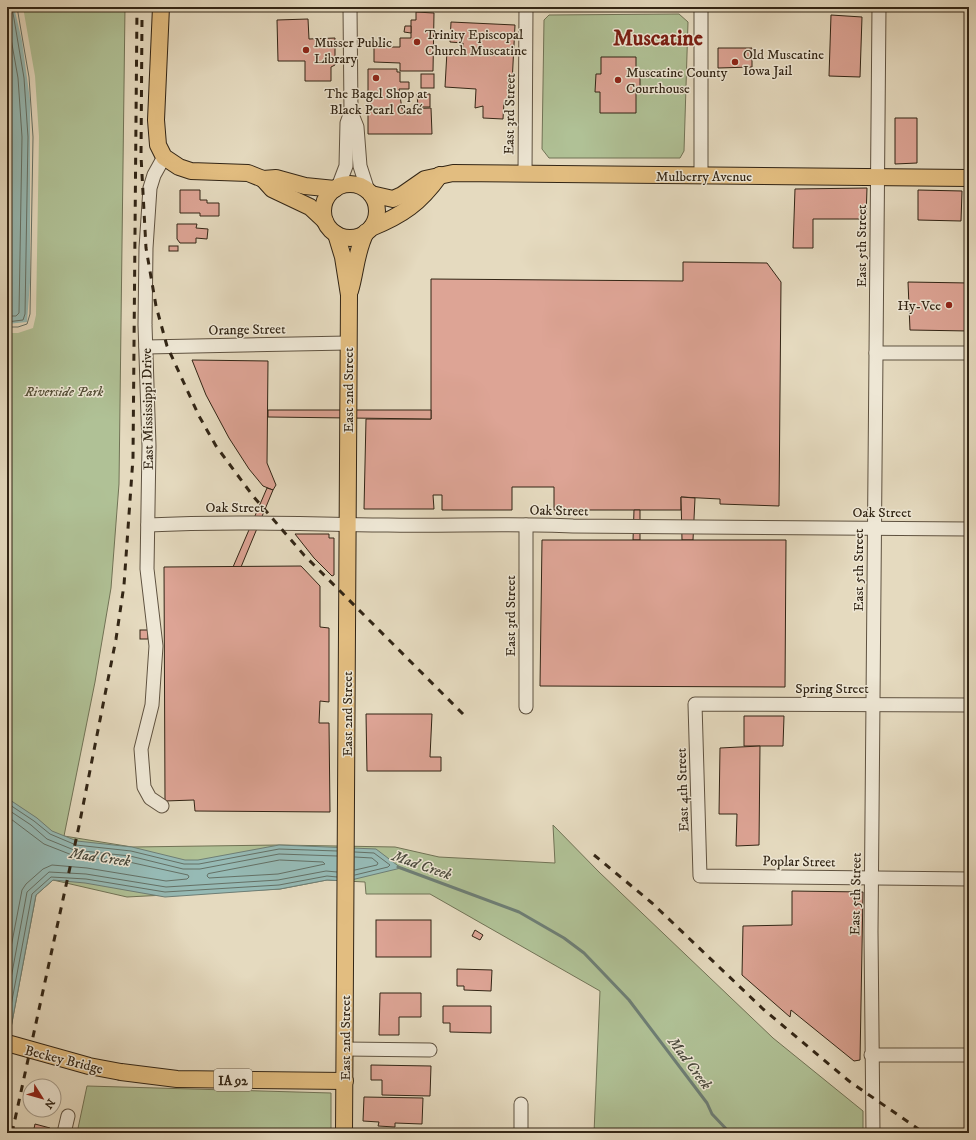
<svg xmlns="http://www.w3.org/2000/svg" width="976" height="1140" font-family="'IM FELL DW Pica',serif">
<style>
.green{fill:#b0c196;stroke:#717356}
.water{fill:#96bab5;stroke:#6e7e75}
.pier{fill:#e5dabf}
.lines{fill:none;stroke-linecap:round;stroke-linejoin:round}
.shore{stroke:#647065;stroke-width:1}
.stream{stroke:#6e7e75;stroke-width:3}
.building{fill:#dda495;stroke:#322515}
.minor-casing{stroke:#5f5240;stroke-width:15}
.major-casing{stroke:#322515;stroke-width:18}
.minor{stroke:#eee7d5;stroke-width:13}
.major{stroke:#e2bd80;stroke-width:16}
.rail{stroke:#322515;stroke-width:3;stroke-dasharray:7 7;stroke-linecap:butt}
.major-bridge-casing{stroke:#322515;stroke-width:18;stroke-linecap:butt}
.major-bridge{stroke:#e2bd80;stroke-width:16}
.poi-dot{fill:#8f2418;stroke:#eee7d5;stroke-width:1.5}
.labels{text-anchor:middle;stroke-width:3;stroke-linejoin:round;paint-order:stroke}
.shield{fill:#eee7d5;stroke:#6a5f4f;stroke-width:1}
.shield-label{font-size:13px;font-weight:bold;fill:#322515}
.poi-label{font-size:14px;fill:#322515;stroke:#eee7d5;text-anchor:start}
.street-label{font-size:14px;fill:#322515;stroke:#eee7d5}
.park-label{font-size:14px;font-style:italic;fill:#524c35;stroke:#eee7d5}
.water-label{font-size:15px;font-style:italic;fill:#4b4a3d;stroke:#eee7d5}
.town-label{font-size:22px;font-weight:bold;fill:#7a1f14;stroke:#eee7d5}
</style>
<rect width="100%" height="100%" fill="#e5dabf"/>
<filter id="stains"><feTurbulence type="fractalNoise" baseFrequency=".005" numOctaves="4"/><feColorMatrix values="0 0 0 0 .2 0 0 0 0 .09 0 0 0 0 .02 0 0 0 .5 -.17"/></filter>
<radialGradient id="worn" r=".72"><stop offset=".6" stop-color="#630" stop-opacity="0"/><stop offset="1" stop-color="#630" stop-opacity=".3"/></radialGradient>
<g class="green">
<polygon points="21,7 125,7 119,484 111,588 95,682 64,836 132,847 279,845 395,847 439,857 555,863 553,825 599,872 773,1038 863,1111 863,1133 594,1133 600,991 430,894 366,894 365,882 327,880 280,889 127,897 53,880 36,895 7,1049 7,331"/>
<polygon points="679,14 688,22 684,151 680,158 549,158 542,149 544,20 549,15"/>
<polygon points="87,1086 331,1093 331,1133 77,1133"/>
</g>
<g class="water">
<polygon points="7,7 21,7 33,77 31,327 7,331"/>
<polygon points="7,798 37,818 52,831 77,841 132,847 185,860 198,860 279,845 376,849 401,868 347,881 327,880 280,889 165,897 85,883 53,880 36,895 7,1049"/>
</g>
<polygon class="pier" points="14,7 23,7 35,76 39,136 36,315 33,328 18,333 7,333 7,324 27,322 30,282 30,100 22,41"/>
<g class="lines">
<g class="shore">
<polyline points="7,16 18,78 22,137 19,313 16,316 7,316"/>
<polyline points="7,322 23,320 25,314 28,137 24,78 12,7"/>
<polyline points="7,327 18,327 27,324 30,314 33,137 29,77 17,7"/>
<polyline points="7,803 34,821 50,834 76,845 131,851 184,864 199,864 279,849 337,851"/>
<polyline points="7,809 31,825 47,839 74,850 130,856 183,869 200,869 279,854 337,856"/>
<polyline points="7,816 44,844 72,855 129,862 188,875 189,877 187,879 166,881 87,868 52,865 43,869 26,884 22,890 7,968"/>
<polygon points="280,860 323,862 325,864 278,874 209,878 207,876 208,874"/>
<polyline points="355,870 377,865 378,863 372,858 355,857"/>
<polyline points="355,875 388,867 390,865 374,853 355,852"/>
<polyline points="7,1000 27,892 49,872 86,874 166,887 278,880 326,871 337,872"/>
<polyline points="7,1027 32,894 51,877 86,879 165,892 279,885 327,876 337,877"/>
</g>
<polyline class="stream" points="398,867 519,912 564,938 584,953 629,1000 707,1103 712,1114 730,1133"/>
</g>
<g class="building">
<polygon points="416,12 434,13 433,71 400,71 400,63 374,62 374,47 400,47 400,38 411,38 411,20 416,20"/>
<polygon points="831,15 862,17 860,77 829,76"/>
<polygon points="308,19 309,39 335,38 335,65 331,67 331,81 305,81 305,61 278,61 277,20"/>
<polygon points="451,22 515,25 511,103 504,102 503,119 483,118 483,106 475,108 476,89 445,87 447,51 463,52 463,43 450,42"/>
<polygon points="405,26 411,26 411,33 404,32"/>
<polygon points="718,48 752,48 752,67 718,68"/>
<polygon points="601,57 636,57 636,75 640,75 640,92 636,92 636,113 600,113 600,92 595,92 596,74 601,74"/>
<polygon points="368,69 397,69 397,72 400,72 400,82 409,82 409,89 399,89 402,109 431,108 432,134 368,134"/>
<rect x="421" y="74" width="13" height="14"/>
<polygon points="417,94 430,94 430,107 418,107"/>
<polygon points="895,118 917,118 917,163 895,164"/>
<polygon points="867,188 866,219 813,219 813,248 793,248 795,189"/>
<polygon points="180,190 200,190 200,200 207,200 207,203 219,203 219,216 200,216 200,213 180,213"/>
<polygon points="918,190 962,191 961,221 918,220"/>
<polygon points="177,224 197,224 196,228 208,229 207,239 196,238 196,243 180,243 177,239"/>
<rect x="169" y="246" width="9" height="5"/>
<polygon points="683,262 767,263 781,282 779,506 720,504 720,499 681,497 681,510 554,510 554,487 512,487 512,510 442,510 442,495 433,495 434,509 364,509 366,419 431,419 431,279 683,281"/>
<polygon points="908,282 969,283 969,331 910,330"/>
<polygon points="192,360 268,361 267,463 276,485 273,490 263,486 249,469 229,438 206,395"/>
<polygon points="268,410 431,410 431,419 268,417"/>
<polygon points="267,488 273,490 241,567 233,567"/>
<polygon points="681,497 695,498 693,540 682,540"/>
<polygon points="634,510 640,510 640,540 633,540"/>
<polygon points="295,534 329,534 329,538 334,538 334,575 332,576 314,558"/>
<polygon points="542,540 786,540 785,687 540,686"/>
<polygon points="301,566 320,586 320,627 329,628 329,702 320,701 319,723 329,723 330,812 195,811 194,800 165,801 164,567"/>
<rect x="140" y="630" width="8" height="9"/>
<polygon points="366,714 432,714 430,757 441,757 441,771 367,771"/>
<polygon points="744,716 784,716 783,746 744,746"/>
<polygon points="760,746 759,845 736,846 737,814 719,814 720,748"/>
<polygon points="792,891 863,892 860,1060 854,1061 791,1010 790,1017 742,975 743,926 792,925"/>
<rect x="376" y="920" width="55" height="37"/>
<polygon points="475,930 483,935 480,940 472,936"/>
<polygon points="457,969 492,970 491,991 464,990 464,986 457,986"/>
<polygon points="380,993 421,993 421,1017 399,1017 399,1035 379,1035"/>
<polygon points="443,1006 491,1006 491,1033 450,1032 450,1023 443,1023"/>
<polygon points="371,1065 431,1066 430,1096 382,1095 382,1080 371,1080"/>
<polygon points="364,1097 423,1098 422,1124 395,1123 395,1127 378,1126 379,1122 363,1121"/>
<polygon points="35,1124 50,1128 49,1133 33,1133"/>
</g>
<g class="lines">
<g class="minor-casing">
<g id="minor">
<polyline points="350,7 351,112 357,127 360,166 368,191"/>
<polyline points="525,174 526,7"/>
<polyline points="701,176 701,7"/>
<polyline points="338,187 346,166 347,123 351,112"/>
<polyline points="146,347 348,343"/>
<polyline points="876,353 969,353"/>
<path d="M148 525C228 521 308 524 388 525 450 526 511 523 573 526L969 529"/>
<polyline points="969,705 695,704 700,876 969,879"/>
<polyline points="526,707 526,525"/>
<polyline points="162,806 150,798 144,787 141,749 152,705 156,646 147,569 149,446 145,325 146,248 150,188 154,175 164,157"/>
<polyline points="345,1049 430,1050"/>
<polyline points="871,1055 969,1055"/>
<polyline points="64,1133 68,1116"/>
<polyline points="521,1133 521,1104"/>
<polyline points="873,1133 871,932 879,7"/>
</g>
</g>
<g class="major-casing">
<g id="major">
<polyline points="161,7 156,120 158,145 164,157 179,167 191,171 248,173 263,179 276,178 305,186 335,189"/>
<polyline points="263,179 272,189 310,207 325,221"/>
<circle cx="350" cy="211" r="27"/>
<polyline points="371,194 393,199 402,195 425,179 453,173 969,178"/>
<path d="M371 228C403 215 420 203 440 175"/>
<polyline points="336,234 343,257 349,295 344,1133"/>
<path d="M350 291C356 271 356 251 366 232"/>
<polyline points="121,1072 177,1079 345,1081"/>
</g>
</g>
<use href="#minor" class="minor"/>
<use href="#major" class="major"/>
<g class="rail">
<polyline points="142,20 141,156 146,248 156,306 167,346 199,416 216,446 253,496 304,555 465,716"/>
<polyline points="594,855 652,903 763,1009 849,1081 924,1133"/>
<polyline points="12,1133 79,826 116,639 124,585 133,458 137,7"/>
</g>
<g class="major-bridge-casing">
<polyline id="major-bridge" points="7,1043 89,1066 121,1072"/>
</g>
<use href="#major-bridge" class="major-bridge"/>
</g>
<g class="poi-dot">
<circle cx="417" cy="42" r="4"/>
<circle cx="306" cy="50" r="4"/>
<circle cx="735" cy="62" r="4"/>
<circle cx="376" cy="78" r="4"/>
<circle cx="618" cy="80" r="4"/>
<circle cx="949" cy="305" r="4"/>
</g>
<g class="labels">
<rect class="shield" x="214" y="1069" width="38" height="22" rx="3"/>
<g class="shield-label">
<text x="233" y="1085">IA 92</text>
</g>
<g class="poi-label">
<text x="425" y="39">Trinity Episcopal<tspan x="425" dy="16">Church Muscatine</tspan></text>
<text x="314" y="47">Musser Public<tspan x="314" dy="16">Library</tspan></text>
<text x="743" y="59">Old Muscatine<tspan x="743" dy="16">Iowa Jail</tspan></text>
<text x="626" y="77">Muscatine County<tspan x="626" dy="16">Courthouse</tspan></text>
<text x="376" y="98" text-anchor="middle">The Bagel Shop at<tspan x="376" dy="16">Black Pearl Café</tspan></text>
<text x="941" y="310" text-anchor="end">Hy-Vee</text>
</g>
<g class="street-label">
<text transform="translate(509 114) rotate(-89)" y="5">East 3rd Street</text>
<text x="704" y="181">Mulberry Avenue</text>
<text transform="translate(861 246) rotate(-90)" y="5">East 5th Street</text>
<text transform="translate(247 329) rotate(-1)" y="5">Orange Street</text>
<text transform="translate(348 390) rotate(-90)" y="5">East 2nd Street</text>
<text transform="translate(147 409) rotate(-91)" y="5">East Mississippi Drive</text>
<text x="235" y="512">Oak Street</text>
<text transform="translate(559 510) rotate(1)" y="5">Oak Street</text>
<text x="882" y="517">Oak Street</text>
<text transform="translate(858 570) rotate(-90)" y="5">East 5th Street</text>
<text transform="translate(510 616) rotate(-90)" y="5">East 3rd Street</text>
<text x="832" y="693">Spring Street</text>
<text transform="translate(347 714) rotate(-90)" y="5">East 2nd Street</text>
<text transform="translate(682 790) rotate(-92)" y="5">East 4th Street</text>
<text transform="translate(799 861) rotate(1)" y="5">Poplar Street</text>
<text transform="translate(855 894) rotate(-89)" y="5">East 5th Street</text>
<text transform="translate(345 1038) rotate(-90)" y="5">East 2nd Street</text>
<text transform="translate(64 1059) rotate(14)" y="5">Beckey Bridge</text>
</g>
<g class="park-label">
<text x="64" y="396">Riverside Park</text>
</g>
<g class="water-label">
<text transform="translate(100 857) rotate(8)" y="5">Mad Creek</text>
<text transform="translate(422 865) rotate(19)" y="5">Mad Creek</text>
<text transform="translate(690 1063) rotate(53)" y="5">Mad Creek</text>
</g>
<g class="town-label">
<text x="658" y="45">Muscatine</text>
</g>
</g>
<rect width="976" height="1140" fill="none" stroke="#e5dabf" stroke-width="24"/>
<rect x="8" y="8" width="960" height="1124" fill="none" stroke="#322515" stroke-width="2"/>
<rect x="12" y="12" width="952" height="1116" fill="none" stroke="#322515"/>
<g transform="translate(42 1098) rotate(127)"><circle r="19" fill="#eee7d5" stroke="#a39988"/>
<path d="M0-3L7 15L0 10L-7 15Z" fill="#8f2418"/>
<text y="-6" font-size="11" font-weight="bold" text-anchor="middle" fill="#322515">N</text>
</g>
<rect width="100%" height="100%" filter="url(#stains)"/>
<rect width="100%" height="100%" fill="url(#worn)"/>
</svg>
